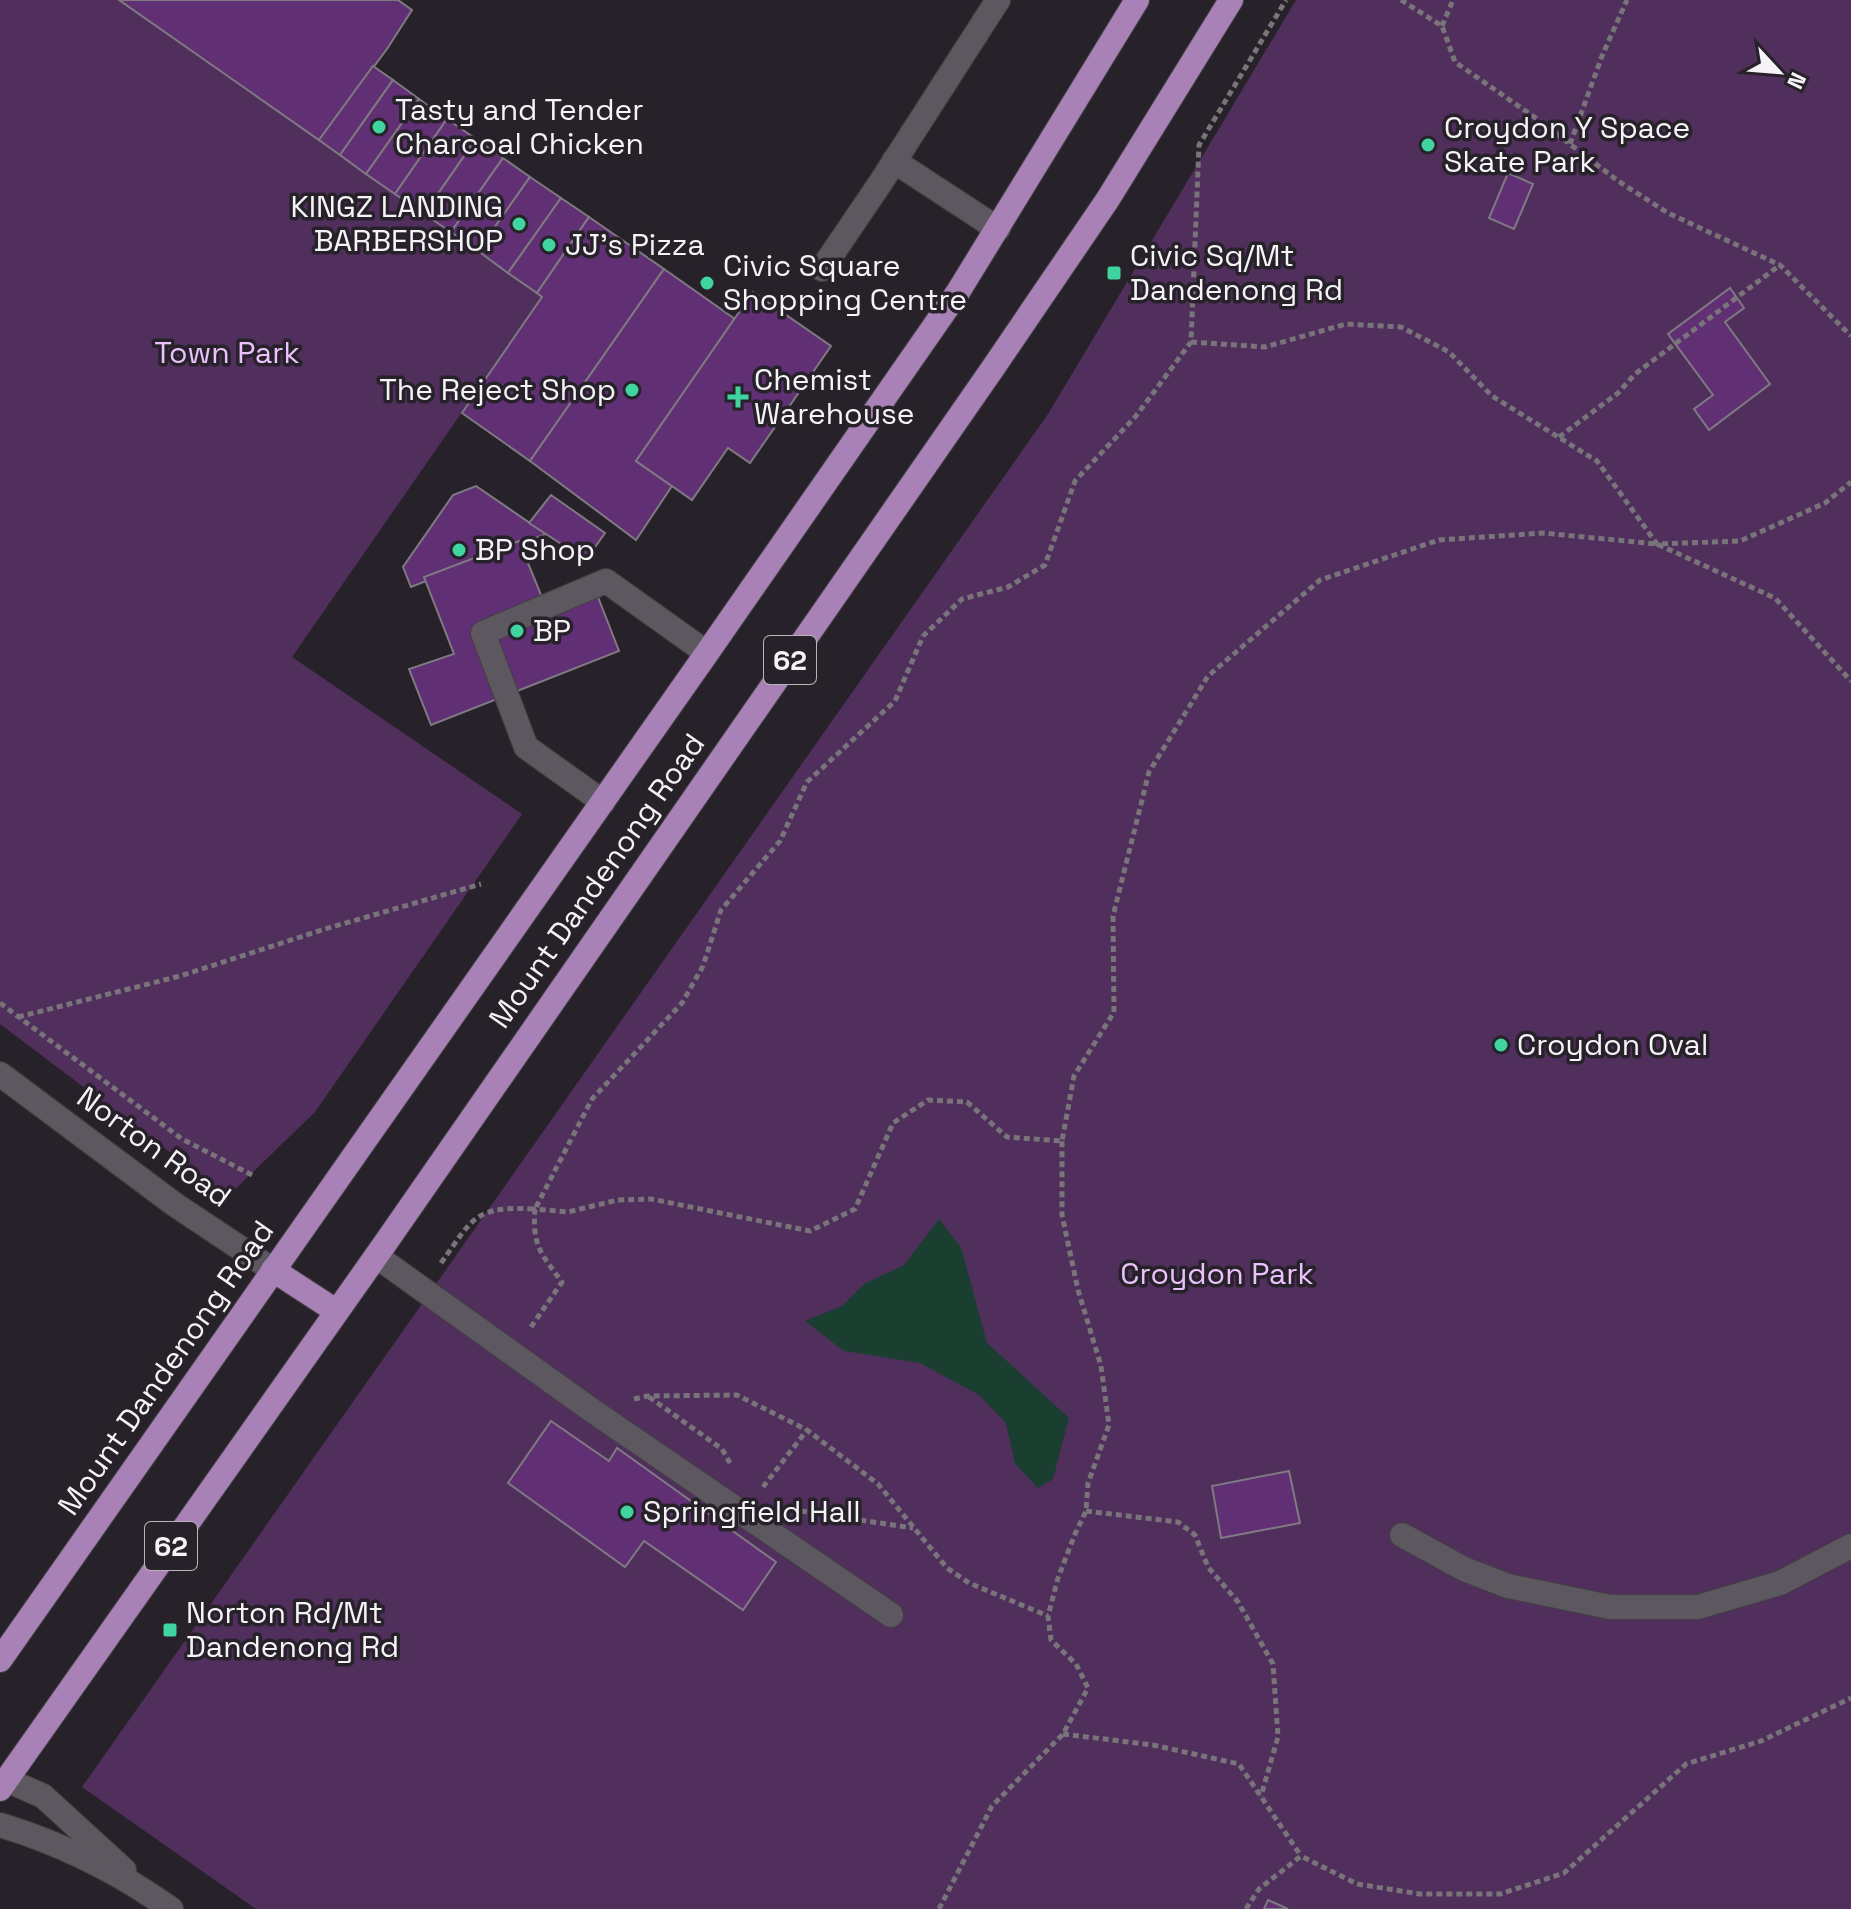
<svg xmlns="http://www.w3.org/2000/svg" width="1851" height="1909" font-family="'Space Grotesk',sans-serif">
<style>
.green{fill:#502f5d}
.water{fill:#1a3e30}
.building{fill:#612f74;stroke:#7f7a82;stroke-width:2}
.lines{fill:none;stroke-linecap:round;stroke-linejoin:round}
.lane-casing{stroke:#433f44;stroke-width:26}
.street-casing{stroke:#433f44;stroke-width:26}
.primary-casing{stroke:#433f44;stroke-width:26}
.path{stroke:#78747a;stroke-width:5;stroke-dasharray:6 4;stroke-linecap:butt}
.lane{stroke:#5d575f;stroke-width:24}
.street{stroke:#5d575f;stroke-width:24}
.primary{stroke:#a882b7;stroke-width:24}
.poi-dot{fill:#40d4a1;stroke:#272229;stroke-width:3}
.labels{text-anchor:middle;stroke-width:7;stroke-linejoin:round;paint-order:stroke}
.shield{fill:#272229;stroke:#b8b4ba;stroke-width:2}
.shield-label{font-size:28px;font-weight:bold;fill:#f6f3f8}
.poi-label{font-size:30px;fill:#f6f3f8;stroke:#272229;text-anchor:start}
.park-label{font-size:30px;fill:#eac1fc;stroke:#272229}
.street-label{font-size:30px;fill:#f6f3f8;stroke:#272229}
</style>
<rect width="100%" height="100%" fill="#272229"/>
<g class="green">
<polygon points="0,0 119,0 542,297 292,657 522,814 315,1112 228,1196 0,1024"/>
<polygon points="1296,0 1851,0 1851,1909 256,1909 82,1787 1048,414"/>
</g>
<polygon class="water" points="939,1219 961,1247 987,1343 1069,1418 1053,1479 1038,1488 1015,1464 1006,1423 979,1395 920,1363 844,1351 805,1321 842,1306 864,1284 904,1265"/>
<g class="building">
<polygon points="119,0 398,0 412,10 387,49 319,140"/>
<polygon points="373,66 393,80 340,155 319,140"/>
<polygon points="393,80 419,99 366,174 340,155"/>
<polygon points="419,99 447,119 395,194 366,174"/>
<polygon points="447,119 476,139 424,214 395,194"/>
<polygon points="476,139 503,158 451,232 424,214"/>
<polygon points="503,158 530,177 478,251 451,232"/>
<polygon points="1508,173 1533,184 1514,229 1489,218"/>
<polygon points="530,177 561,198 508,273 478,251"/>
<polygon points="561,198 589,217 537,293 508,273"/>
<polygon points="589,217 664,269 530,461 462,413 542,297 537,293"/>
<polygon points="664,269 735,319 636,461 672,486 636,540 530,461"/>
<polygon points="1730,288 1744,308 1725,322 1770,384 1709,430 1694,409 1713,395 1668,334"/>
<polygon points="753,292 831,346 750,463 728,448 692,500 636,461"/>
<polygon points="476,486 546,534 411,587 403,567 453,495"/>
<polygon points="551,495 605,533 586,560 529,523"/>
<polygon points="519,541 550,617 598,597 619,651 431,725 409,669 454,654 424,577"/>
<polygon points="551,1421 609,1461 617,1448 776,1562 743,1610 644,1541 625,1567 508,1483"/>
<polygon points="1289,1471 1300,1523 1221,1538 1212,1486"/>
<polygon points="1268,1900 1288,1909 1264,1909"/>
</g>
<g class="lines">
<g class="lane-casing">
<g id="lane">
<polyline points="894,161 998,229"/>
<polyline points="822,269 881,182 998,0"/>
<polyline points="603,802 526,747 483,633 606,581 707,653"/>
<polyline points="376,1256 590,1409 891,1615"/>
<polyline points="1402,1535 1464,1569 1508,1586 1610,1607 1698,1607 1780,1583 1851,1546"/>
</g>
</g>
<g class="street-casing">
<g id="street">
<polyline points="0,1074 174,1204 273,1270"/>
<polyline points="0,1780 7,1780 43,1796 124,1870"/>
<path d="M0 1825C60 1843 120 1873 171 1909"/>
</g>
</g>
<g class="primary-casing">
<g id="primary">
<polyline points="273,1270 336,1311"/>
<polyline points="0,1660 707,653 958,292 1137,0"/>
<polyline points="0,1789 384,1245 993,368 1108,199 1231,0"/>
</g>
</g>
<g class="path">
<polyline points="1401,0 1442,26 1455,62 1540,121 1618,181 1668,213 1780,265 1851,336"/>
<polyline points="1442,26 1453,0"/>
<polyline points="1570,144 1602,56 1627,0"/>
<polyline points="1191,342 1265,347 1346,324 1401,327 1449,352 1492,396 1597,461 1657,544 1740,541 1825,503 1851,482"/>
<polyline points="1559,437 1618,393 1635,374 1780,265"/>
<polyline points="0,1003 182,1139 254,1176"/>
<polyline points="18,1017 180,976 325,929 481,884"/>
<path d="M441 1263C474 1217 474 1206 535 1209L592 1099 682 1003 703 966 721 910 780 841 807 782 895 701 923 636 962 599 1008 587 1045 565 1075 481 1136 416 1191 342 1199 145 1286 0"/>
<path d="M531 1327 562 1282C541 1254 532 1245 535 1209L568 1212 618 1200 651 1199 810 1231 855 1209 893 1123 928 1100 967 1102 1007 1137 1062 1141 1074 1076 1114 1012 1113 916 1149 772 1208 676 1320 580 1439 540 1543 533 1657 544 1775 598 1851 681"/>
<polyline points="649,1397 722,1449 730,1463"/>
<polyline points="634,1399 648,1396 737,1395 807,1430 878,1484 947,1568 969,1583 1048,1616"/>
<polyline points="763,1487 807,1430"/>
<polyline points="801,1511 913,1528"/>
<polyline points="1086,1511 1178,1522 1195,1535 1208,1567 1238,1602 1273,1664 1278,1737 1261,1796"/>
<polyline points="1063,1734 1153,1745 1239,1764 1301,1856"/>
<polyline points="939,1909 992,1806 1063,1734 1088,1688 1076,1664 1051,1640 1048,1616 1058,1578 1075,1534 1086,1511 1088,1483 1109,1425 1101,1366 1078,1290 1062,1215 1062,1141"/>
<polyline points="1246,1909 1259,1889 1301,1856 1357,1884 1420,1894 1500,1894 1564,1873 1686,1764 1761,1741 1851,1698"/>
</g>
<use href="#lane" class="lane"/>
<use href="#street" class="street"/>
<use href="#primary" class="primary"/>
</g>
<g class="poi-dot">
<circle cx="379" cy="127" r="8"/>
<circle cx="1428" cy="145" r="8"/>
<circle cx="519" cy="224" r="8"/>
<circle cx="549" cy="245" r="8"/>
<rect x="1106" y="265" width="16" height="16" rx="4"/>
<circle cx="707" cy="283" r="8"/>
<circle cx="632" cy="390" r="8"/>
<path d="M734 385h8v8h8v8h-8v8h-8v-8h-8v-8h8z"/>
<circle cx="459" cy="550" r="8"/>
<circle cx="517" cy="631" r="8"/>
<circle cx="1501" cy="1045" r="8"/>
<circle cx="627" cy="1512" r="8"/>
<rect x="162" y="1622" width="16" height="16" rx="4"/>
</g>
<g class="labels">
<g class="shield">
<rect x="764" y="636" width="52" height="48" rx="6"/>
<rect x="145" y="1522" width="52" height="48" rx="6"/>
</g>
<g class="shield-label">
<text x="790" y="670">62</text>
<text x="171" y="1556">62</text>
</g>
<g class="poi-label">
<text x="395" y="120">Tasty and Tender<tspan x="395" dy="34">Charcoal Chicken</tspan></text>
<text x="1444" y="138">Croydon Y Space<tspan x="1444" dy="34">Skate Park</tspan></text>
<text x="503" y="217" text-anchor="end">KINGZ LANDING<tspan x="503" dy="34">BARBERSHOP</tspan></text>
<text x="565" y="255">JJ's Pizza</text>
<text x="1130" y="266">Civic Sq/Mt<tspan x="1130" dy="34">Dandenong Rd</tspan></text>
<text x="723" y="276">Civic Square<tspan x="723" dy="34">Shopping Centre</tspan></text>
<text x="754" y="390">Chemist<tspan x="754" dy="34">Warehouse</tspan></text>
<text x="616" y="400" text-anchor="end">The Reject Shop</text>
<text x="475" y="560">BP Shop</text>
<text x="533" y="641">BP</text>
<text x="1517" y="1055">Croydon Oval</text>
<text x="643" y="1522">Springfield Hall</text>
<text x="186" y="1623">Norton Rd/Mt<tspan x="186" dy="34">Dandenong Rd</tspan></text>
</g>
<g class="park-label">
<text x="227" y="363">Town Park</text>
<text x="1217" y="1284">Croydon Park</text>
</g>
<g class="street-label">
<text transform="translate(597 881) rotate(-55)" y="10">Mount Dandenong Road</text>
<text transform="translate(154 1147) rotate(36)" y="10">Norton Road</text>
<text transform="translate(166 1368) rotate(-55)" y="10">Mount Dandenong Road</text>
</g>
</g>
<g transform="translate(1779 72) rotate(116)" stroke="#272229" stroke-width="6" paint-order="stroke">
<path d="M0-6L14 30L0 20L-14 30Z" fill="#f6f3f8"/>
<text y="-12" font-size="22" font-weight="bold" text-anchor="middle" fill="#f6f3f8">N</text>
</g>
</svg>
